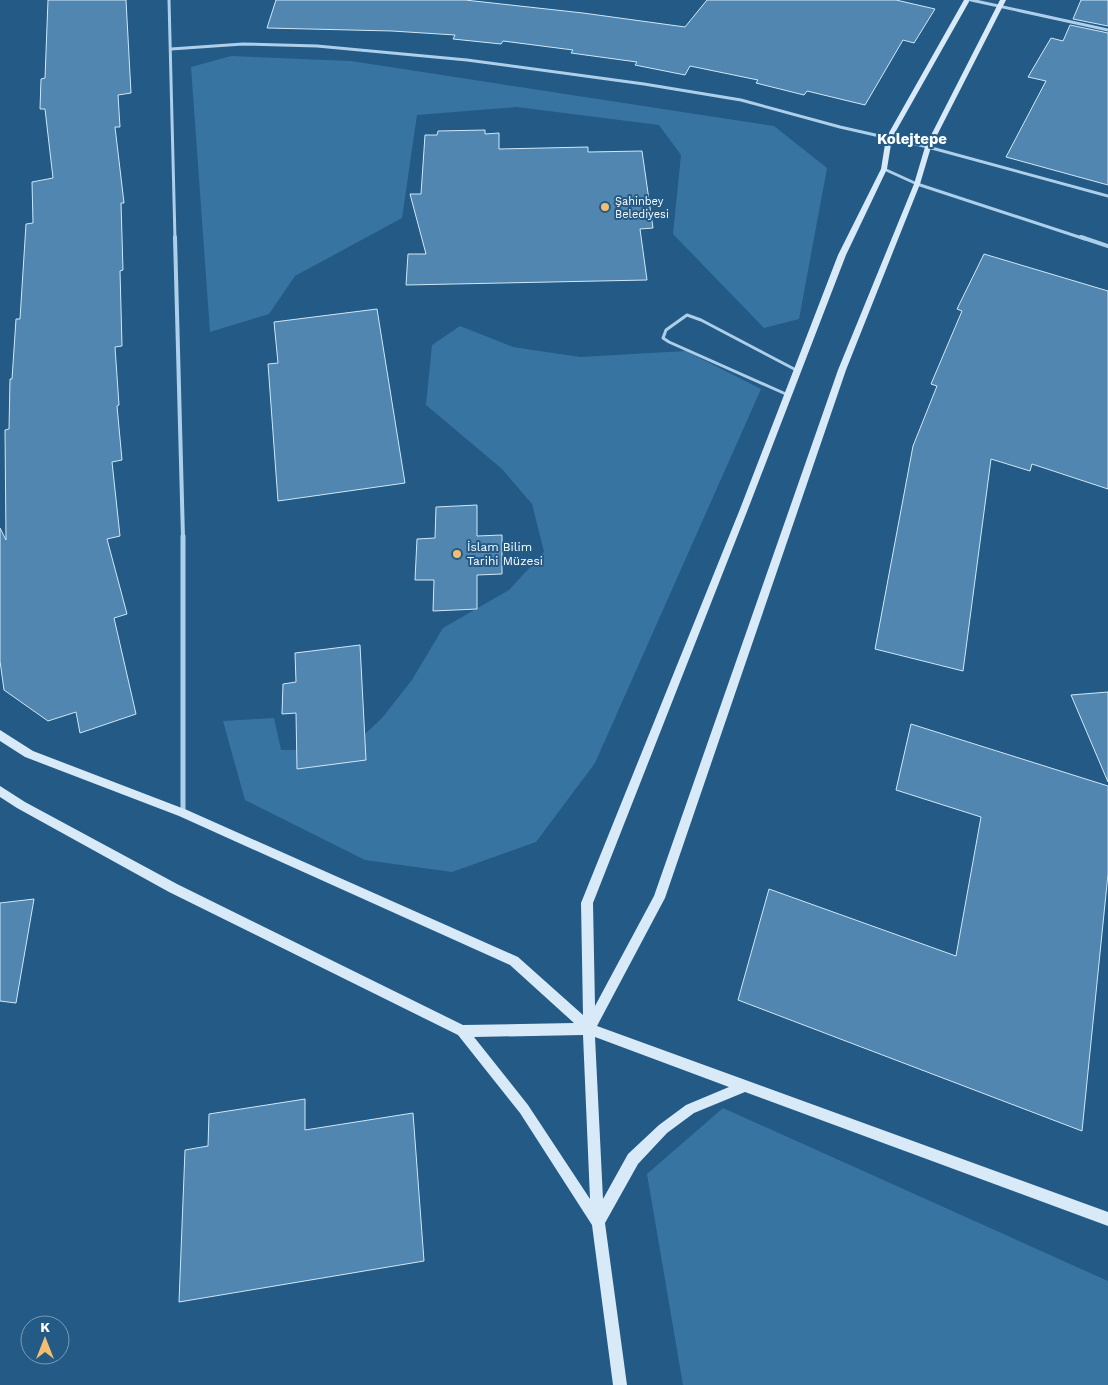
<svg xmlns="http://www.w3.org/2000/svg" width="1108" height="1385" font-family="'Work Sans',sans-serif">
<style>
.green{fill:#3874a2}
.building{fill:#5086b0;stroke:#d1e7f7}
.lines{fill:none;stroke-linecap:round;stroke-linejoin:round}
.lane{stroke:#adcfe9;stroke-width:3}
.street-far2{stroke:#adcfe9;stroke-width:3}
.street-far1{stroke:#adcfe9;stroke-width:4}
.street{stroke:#adcfe9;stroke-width:5}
.secondary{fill:#d8e9f7;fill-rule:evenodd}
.poi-dot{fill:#f4be70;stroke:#235a86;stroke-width:2}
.labels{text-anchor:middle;stroke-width:4;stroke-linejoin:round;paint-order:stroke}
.far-poi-label{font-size:11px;fill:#fff;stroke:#235a86;text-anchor:start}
.poi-label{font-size:12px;fill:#fff;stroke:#235a86;text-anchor:start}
.far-district-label{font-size:15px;font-weight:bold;fill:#fff;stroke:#235a86}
</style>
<rect width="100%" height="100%" fill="#235a86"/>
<g class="green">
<polygon points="231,56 351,61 774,126 827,168 799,319 764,328 673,234 681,155 659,125 517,107 417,115 402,218 295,276 269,314 210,332 191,67"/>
<polygon points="460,326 513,347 580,357 686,351 761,389 595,763 536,842 452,872 365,860 245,800 223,721 274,718 281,750 348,750 382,718 412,680 443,628 509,590 544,552 532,504 502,469 426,405 432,345"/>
<polygon points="723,1108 1108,1281 1108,1385 683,1385 647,1174"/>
</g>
<g class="building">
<polygon points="48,0 126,0 131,93 118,95 120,127 115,127 124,203 121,203 123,270 120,271 122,346 115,347 119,405 117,406 122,460 112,462 120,536 107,539 127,614 114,618 136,714 80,733 76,712 48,721 4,690 0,661 0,528 6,540 5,430 9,429 10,379 12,379 16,319 20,319 26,224 33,223 32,182 53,178 45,109 40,109 41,79 45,78"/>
<polygon points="276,0 465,0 583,13 685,27 707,0 896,0 935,9 914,43 903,40 865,105 807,91 804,95 756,83 758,80 690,66 685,75 635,65 637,62 571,53 573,50 503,41 501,44 453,39 455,35 392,31 267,28"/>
<polygon points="1081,0 1108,0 1108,26 1073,19"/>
<polygon points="1070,25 1108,33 1108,185 1006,157 1046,81 1028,77 1051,38 1063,41"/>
<polygon points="485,130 485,134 499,133 499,149 588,147 588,152 642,151 653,228 640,229 647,280 406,285 408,254 426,254 410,194 421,194 425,135 437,135 438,131"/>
<polygon points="984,254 1108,291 1108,489 1032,464 1030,471 991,459 963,671 875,649 913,446 937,386 931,384 962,311 957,309"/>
<polygon points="377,309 405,483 278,501 268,364 278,363 274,322"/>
<polygon points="477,505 477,536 502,535 502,574 477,575 477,609 433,611 434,580 415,580 417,539 435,538 436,507"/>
<polygon points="360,645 366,760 297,769 296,713 282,714 283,684 296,682 295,653"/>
<polygon points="1108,692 1108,782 1071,695"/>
<polygon points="911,724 1108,786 1108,874 1082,1131 738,1000 769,889 956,956 981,817 896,790"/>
<polygon points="34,899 16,1003 0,1001 0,903"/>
<polygon points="305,1099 305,1130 413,1113 424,1261 179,1302 185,1150 208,1146 209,1114"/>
</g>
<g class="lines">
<polyline class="lane" points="788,395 669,342 663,338 666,330 687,315 701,320 798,371"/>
<g class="street-far2">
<polyline points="169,0 175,239"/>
<polyline points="971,0 1108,30"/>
<polyline points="171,49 243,44 317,46 467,60 644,84 741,100 840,127 928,147 1108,196"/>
<polyline points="884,169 917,184 1085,239"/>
</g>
<g class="street-far1">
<polyline points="175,237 183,538"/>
<polyline points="1081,237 1108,246"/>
</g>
<polyline class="street" points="183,536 183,813"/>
<path class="secondary" d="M964 0H970L892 138 887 169 846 255 748 509 593 903 595 1006 654 896 838 370 914 184 925 147 1000 0H1006L931 147 920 184 846 370 665 898 597 1026 1108 1212V1226L745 1092 694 1113 667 1133 638 1164 605 1223 627 1385H613L592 1225 520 1113 458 1035 169 892 17 808 0 797V786L25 802 177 884 463 1025 574 1023 510 965 179 816 25 757 0 741V730L33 751 187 810 518 957 583 1015 581 903 740 509 838 255 881 169 886 138ZM583 1035 590 1199 528 1105 474 1037ZM595 1037 729 1087 686 1105 659 1125 628 1154 603 1199Z"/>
</g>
<g class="poi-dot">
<circle cx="605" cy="207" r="5"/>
<circle cx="457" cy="554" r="5"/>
</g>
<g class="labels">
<g class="far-poi-label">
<text x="615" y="205">Şahinbey<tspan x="615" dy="13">Belediyesi</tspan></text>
</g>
<g class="poi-label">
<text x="467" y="551">İslam Bilim<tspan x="467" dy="14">Tarihi Müzesi</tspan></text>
</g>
<g class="far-district-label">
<text x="912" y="144">Kolejtepe</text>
</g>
</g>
<g transform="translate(45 1340)"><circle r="24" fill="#235a86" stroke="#7b9cb6"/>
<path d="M0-4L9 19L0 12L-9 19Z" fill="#f4be70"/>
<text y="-8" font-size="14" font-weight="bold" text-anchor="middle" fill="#ffffff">K</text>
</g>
</svg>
